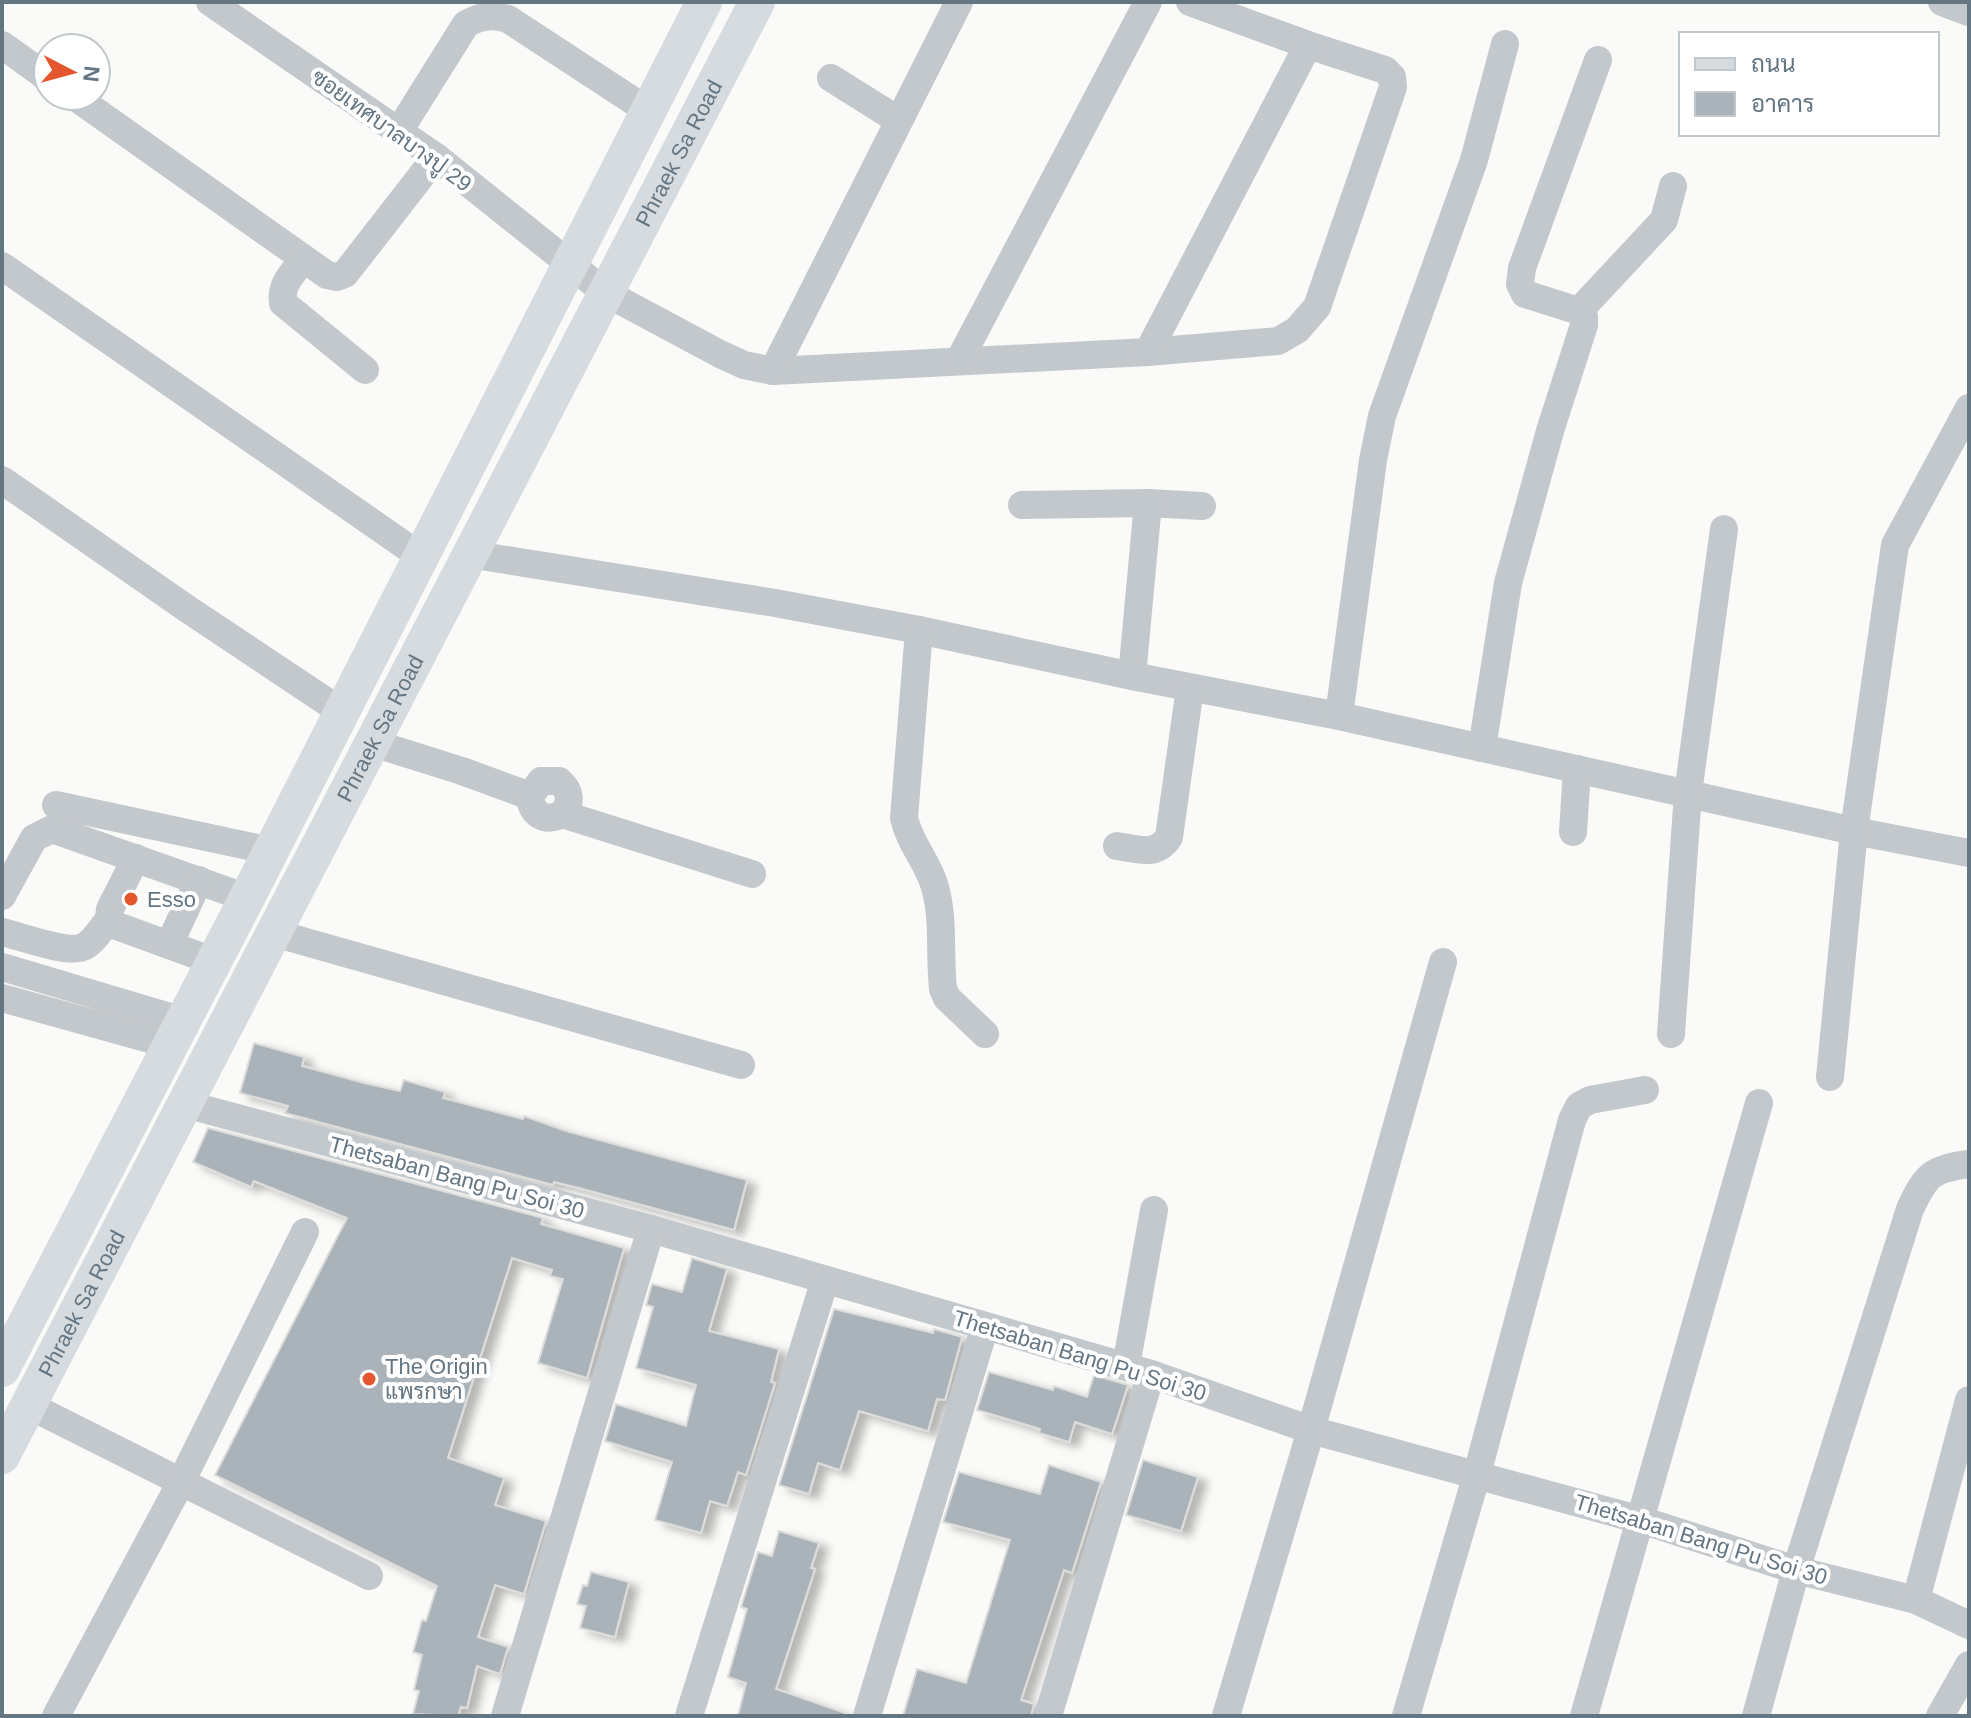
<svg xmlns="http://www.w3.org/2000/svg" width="1971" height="1718" font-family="Helvetica,Sarabun,sans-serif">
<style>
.building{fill:#aab3b9;stroke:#dcdcda;stroke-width:2;filter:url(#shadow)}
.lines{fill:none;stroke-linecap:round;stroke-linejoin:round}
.minor{stroke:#c3c8cc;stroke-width:28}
.major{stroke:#d6dbdf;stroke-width:36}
.poi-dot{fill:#e4572e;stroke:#fff;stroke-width:3}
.labels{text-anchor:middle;stroke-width:8;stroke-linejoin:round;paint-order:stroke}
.street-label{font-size:22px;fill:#657683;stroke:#fff}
.poi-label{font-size:22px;fill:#657683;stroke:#fff;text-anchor:start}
</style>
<defs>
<filter id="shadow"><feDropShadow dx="9" dy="5" stdDeviation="4" flood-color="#0004"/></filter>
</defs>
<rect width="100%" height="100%" fill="#fafaf8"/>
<g class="building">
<polygon points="254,1043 304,1057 302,1066 364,1083 400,1091 404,1080 445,1092 443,1098 523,1119 524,1116 566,1131 747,1180 734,1230 579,1188 554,1182 553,1185 285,1113 288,1106 240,1093"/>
<polygon points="208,1128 543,1218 541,1224 624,1248 587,1378 538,1363 563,1279 550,1276 552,1270 512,1258 448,1458 504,1478 495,1505 546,1521 524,1594 495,1585 478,1637 508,1647 500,1674 477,1666 467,1708 461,1707 458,1716 413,1714 419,1691 414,1690 422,1655 413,1652 422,1620 426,1621 437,1586 215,1475 347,1218 254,1181 251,1187 193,1162"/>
<polygon points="692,1258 727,1269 709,1331 779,1349 771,1382 775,1383 746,1475 738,1472 727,1506 710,1501 701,1533 655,1520 672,1462 605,1441 616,1404 686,1426 696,1385 636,1368 653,1307 646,1305 652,1284 682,1292"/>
<polygon points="834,1309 933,1333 934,1329 962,1337 945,1400 937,1399 928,1431 859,1411 840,1470 818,1463 809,1494 779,1485"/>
<polygon points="989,1372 1053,1390 1054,1386 1087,1397 1094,1375 1128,1385 1112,1434 1075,1422 1069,1442 1039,1433 1040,1429 977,1410"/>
<polygon points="1143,1460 1198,1477 1181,1531 1126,1515"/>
<polygon points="1049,1465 1101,1482 1072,1573 1064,1570 1021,1700 1034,1704 1031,1716 903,1716 917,1669 966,1683 1010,1540 943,1522 959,1472 1040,1494"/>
<polygon points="779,1531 819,1543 811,1568 815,1569 776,1689 845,1713 844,1716 738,1716 746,1683 728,1677 747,1609 741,1607 758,1552 772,1556"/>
<polygon points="591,1572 629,1582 615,1637 580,1628 586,1606 577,1604 583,1585 587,1586"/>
</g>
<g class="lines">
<g class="minor">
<polyline points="210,2 436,157 606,293 720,354 744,365 773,371 1148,352 1278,341 1297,330 1317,307 1393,87 1392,77 1385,70 1308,45 1190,2"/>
<polyline points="1942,2 1969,12"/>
<polyline points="2,45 48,78"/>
<polyline points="831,78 898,120"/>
<polyline points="74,96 327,275 337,277 345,274 436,157"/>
<path d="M399 131 466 24C481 16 491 14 508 19L647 110"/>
<path d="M304 259C293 273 280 284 283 303L365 370"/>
<polyline points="2,266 420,556"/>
<polyline points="1579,311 1664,220 1673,186"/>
<polyline points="1148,352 1308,45"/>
<polyline points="959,361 1148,2"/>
<polyline points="773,371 959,2"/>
<polyline points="2,480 186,608 342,712"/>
<polyline points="1148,503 1202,506"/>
<polyline points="1022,505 1148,503 1132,676"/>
<polyline points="469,554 775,603 919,630 1132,676 1339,716 1854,831 1969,853"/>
<path d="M919 630 904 818C909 841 925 859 933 881 945 915 939 954 943 989L947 998 985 1034"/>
<polyline points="1339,716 1373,460 1382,416 1474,160 1505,44"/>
<polyline points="373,743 462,771 530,796"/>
<polyline points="1482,748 1508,583 1550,431 1584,325 1584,317 1579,311 1525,294 1520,284 1522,268 1598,60"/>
<polyline points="56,805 271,851"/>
<path d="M562 814C572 803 571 791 559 781H541L530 796C531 814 545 823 562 814L752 874"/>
<polyline points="1573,832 1577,769"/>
<path d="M1117 846C1138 849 1156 857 1169 837L1190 688"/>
<polyline points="136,858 110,909 109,919 117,926 213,961"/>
<polyline points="2,896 34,838 52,829 247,898"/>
<path d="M2 932C20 936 67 954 83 947 93 943 102 928 109 919"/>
<polyline points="274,933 741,1065"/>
<polyline points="169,945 199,880"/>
<polyline points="2,967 183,1021"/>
<polyline points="2,998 171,1045"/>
<polyline points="1671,1034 1688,793 1724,529"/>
<polyline points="1830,1077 1854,831 1895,545 1969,408"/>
<polyline points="185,1104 651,1229 1151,1374 1311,1430 1641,1520 1796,1570 1916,1600 1969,1625"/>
<polyline points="1126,1366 1154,1210"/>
<polyline points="28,1405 369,1576"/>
<polyline points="1916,1600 1969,1400"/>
<polyline points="56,1716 182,1480 305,1232"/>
<polyline points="505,1716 651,1229"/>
<polyline points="689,1716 825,1280"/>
<polyline points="867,1716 985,1326"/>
<polyline points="1048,1716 1151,1374"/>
<polyline points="1226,1716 1311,1430 1443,962"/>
<polyline points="1406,1716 1477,1474 1572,1120 1579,1106 1590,1100 1645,1090"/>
<polyline points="1584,1716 1759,1103"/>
<path d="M1756 1716 1796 1570 1910 1209C1926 1175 1931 1169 1969 1164"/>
<polyline points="1940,1716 1969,1665"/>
</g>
<g class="major">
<polyline points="2,1369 247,898 704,2"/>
<path id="s1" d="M2 1456 757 2"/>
</g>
</g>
<g class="poi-dot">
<circle cx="131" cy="899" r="8"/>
<circle cx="369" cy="1379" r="8"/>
</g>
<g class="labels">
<g class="street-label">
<text transform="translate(392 130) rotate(36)" y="8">ซอยเทศบาลบางปู 29</text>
<text dy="8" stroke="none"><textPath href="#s1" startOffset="1468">Phraek Sa Road</textPath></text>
<text dy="8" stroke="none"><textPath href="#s1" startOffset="820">Phraek Sa Road</textPath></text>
<text transform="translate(457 1177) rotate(15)" y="8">Thetsaban Bang Pu Soi 30</text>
<text dy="8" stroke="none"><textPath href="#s1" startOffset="172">Phraek Sa Road</textPath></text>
<text transform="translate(1080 1355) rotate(17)" y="8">Thetsaban Bang Pu Soi 30</text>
<text transform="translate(1701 1539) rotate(17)" y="8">Thetsaban Bang Pu Soi 30</text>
</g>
<g class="poi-label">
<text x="147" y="907">Esso</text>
<text x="385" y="1374">The Origin<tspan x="385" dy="25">แพรกษา</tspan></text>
</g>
</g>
<rect width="1971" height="1718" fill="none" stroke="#657683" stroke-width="8"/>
<rect x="1679" y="32" width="260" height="104" fill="#ffffff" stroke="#c1c8cd" stroke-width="2"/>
<rect x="1695" y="58" width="40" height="12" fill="#d6dbdf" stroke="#c1c8cd" stroke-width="2"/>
<text x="1751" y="72" font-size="24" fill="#657683">ถนน</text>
<rect x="1695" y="92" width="40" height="24" fill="#aab3b9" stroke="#c1c8cd" stroke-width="2"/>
<text x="1751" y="112" font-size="24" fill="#657683">อาคาร</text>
<g transform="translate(72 72) rotate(96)"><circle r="38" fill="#ffffff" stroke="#c1c8cd" stroke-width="2"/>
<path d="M0-6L14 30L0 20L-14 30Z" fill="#e4572e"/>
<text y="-12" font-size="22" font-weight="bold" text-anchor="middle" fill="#657683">N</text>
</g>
</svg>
